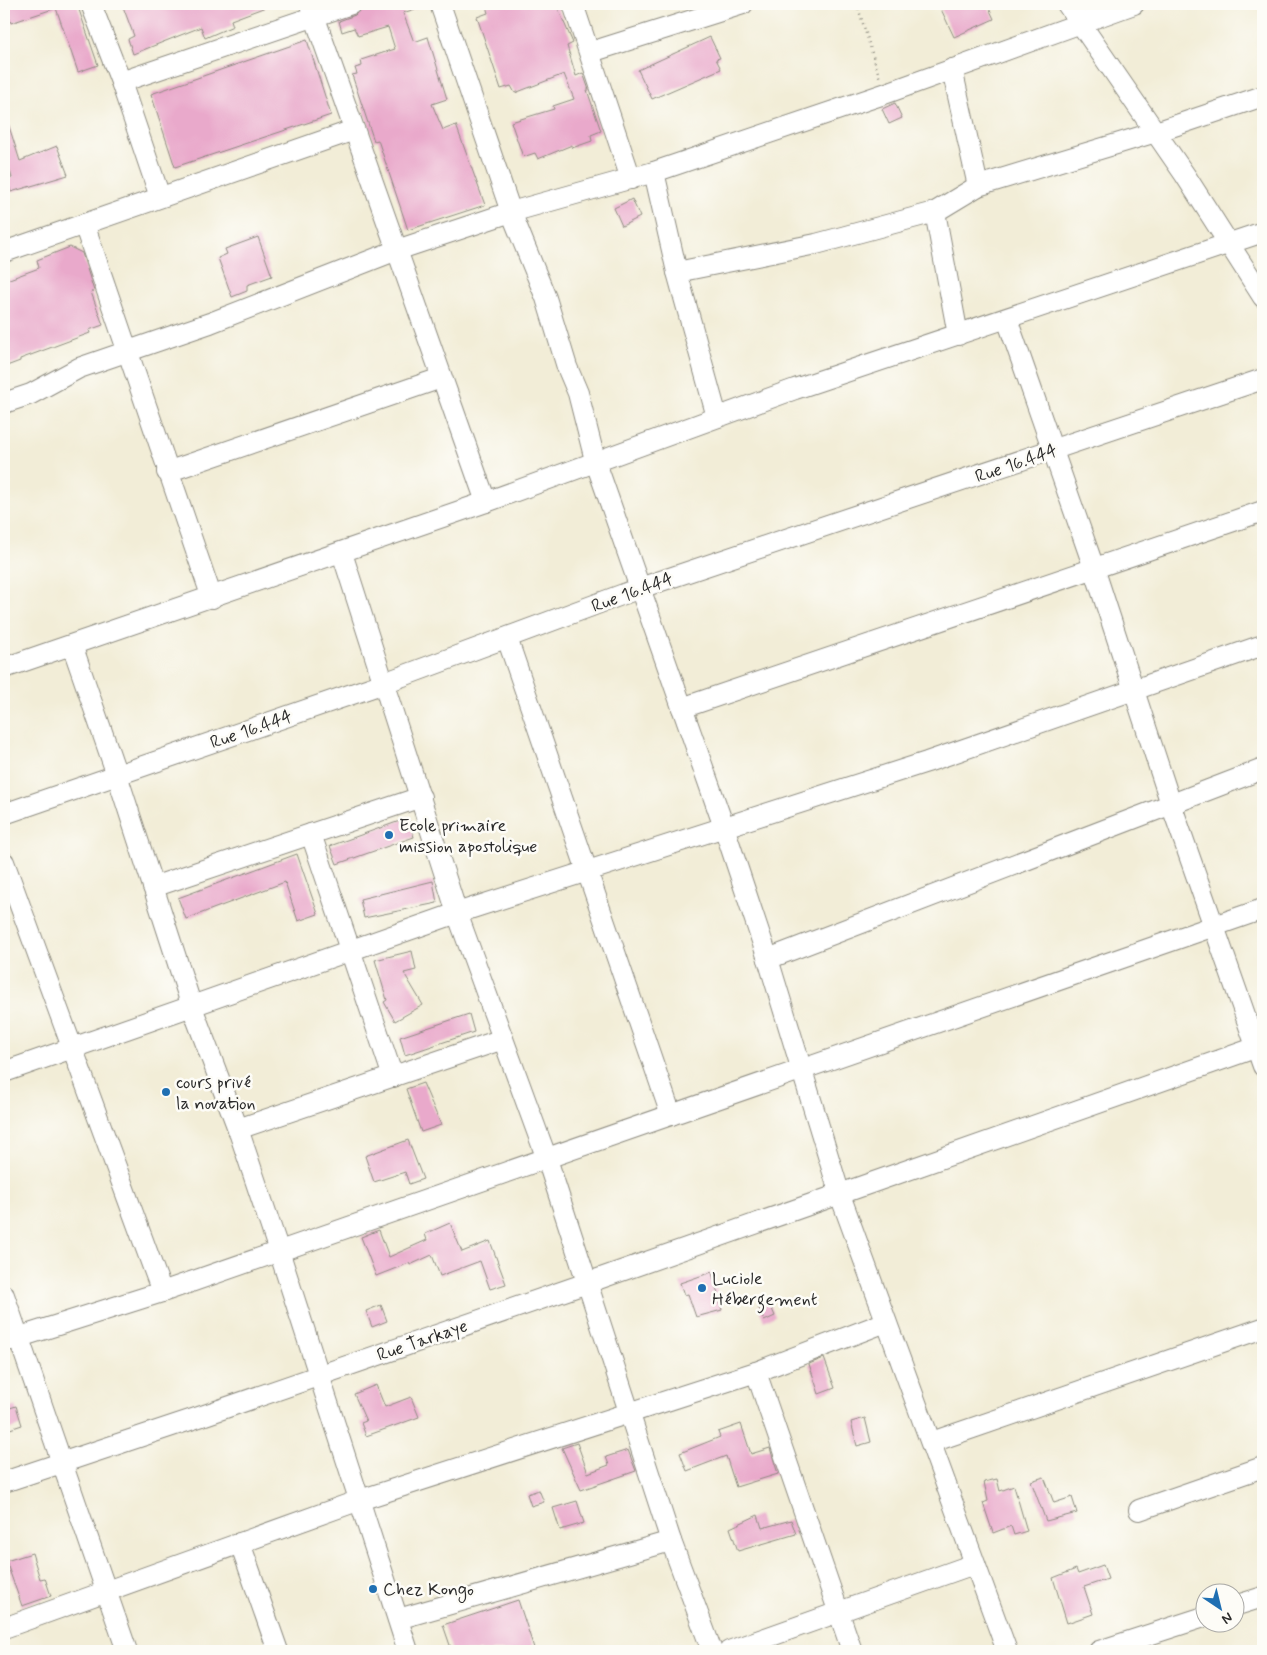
<svg xmlns="http://www.w3.org/2000/svg" width="1267" height="1655" font-family="Mynerve,sans-serif">
<style>
.building{fill:#e9a9cb}
.lines{fill:none;stroke-linecap:round;stroke-linejoin:round}
.minor-casing{stroke:#8e8c81;stroke-width:22}
.path{stroke:#8e8c81;stroke-width:2.5;stroke-dasharray:1 4;stroke-linecap:butt}
.minor{stroke:#fff;stroke-width:20}
.poi-dot{fill:#1f6fb2;stroke:#fdfcf7;stroke-width:2}
.labels{text-anchor:middle;stroke-width:5;stroke-linejoin:round;paint-order:stroke}
.street-label{font-size:18px;fill:#2b2b2b;stroke:#fdfcf7}
.poi-label{font-size:18px;fill:#2b2b2b;stroke:#fdfcf7;text-anchor:start}
</style>
<rect width="100%" height="100%" fill="#fdfcf7"/>
<filter id="ink" filterUnits="userSpaceOnUse"><feTurbulence type="fractalNoise" baseFrequency=".02" numOctaves="2"/><feDisplacementMap in="SourceGraphic" scale="10" xChannelSelector="R" yChannelSelector="G"/><feConvolveMatrix kernelMatrix="1 2 1 2 8 2 1 2 1" color-interpolation-filters="sRGB"/></filter>
<filter id="wash" filterUnits="userSpaceOnUse"><feTurbulence type="fractalNoise" baseFrequency=".0096" numOctaves="4" result="noise"/><feDisplacementMap in="SourceGraphic" scale="20" xChannelSelector="R" yChannelSelector="G"/><feGaussianBlur stdDeviation="1.12" result="paint"/><feColorMatrix in="noise" values="0 0 0 0 0 0 0 0 0 0 0 0 0 0 0 0 0 1.4 0 .05"/><feComposite in="paint" operator="in"/></filter>
<g filter="url(#wash)">
<rect width="100%" height="100%" fill="#f2edd7"/>
<g id="blocks">
<g class="building">
<polygon points="4,4 77,4 98,65 78,72 56,8 11,23"/>
<polygon points="122,4 271,4 271,5 231,20 233,26 205,38 201,27 133,54 128,39 134,36"/>
<polygon points="380,4 424,4 424,6 403,13 414,42 428,37 447,99 432,104 443,130 456,125 485,205 408,230 378,140 374,141 352,75 357,74 355,68 362,66 361,60 395,49 388,27 358,36 354,28 342,32 339,21 355,15 361,9"/>
<polygon points="492,4 556,4 573,43 567,46 576,76 583,73 589,90 587,90 601,131 591,135 592,141 572,148 572,145 538,159 535,153 523,157 511,122 554,109 553,106 574,99 564,74 515,93 511,86 501,89 477,17 488,13 486,6"/>
<polygon points="947,4 987,4 994,19 954,37 940,7"/>
<polygon points="710,37 720,58 716,59 721,69 652,99 638,70"/>
<polygon points="307,40 331,115 175,167 151,94"/>
<polygon points="895,103 902,118 889,124 882,109"/>
<polygon points="6,117 20,161 57,146 68,175 11,192 7,179 12,178 4,150 4,118"/>
<polygon points="632,199 640,217 622,226 614,208"/>
<polygon points="258,237 272,276 247,285 247,291 232,297 218,258 227,254 225,249"/>
<polygon points="70,247 82,253 94,291 91,292 103,325 89,330 90,333 20,359 20,361 4,367 4,281 39,268 37,260"/>
<polygon points="408,818 414,837 337,864 330,846"/>
<polygon points="297,854 318,914 298,921 285,882 186,919 178,898"/>
<polygon points="433,881 437,903 364,918 360,899"/>
<polygon points="412,951 416,970 404,973 423,1005 395,1021 384,1002 387,1000 375,960"/>
<polygon points="469,1014 474,1032 405,1055 400,1037"/>
<polygon points="423,1083 441,1125 421,1132 406,1089"/>
<polygon points="408,1140 423,1179 409,1184 405,1172 374,1182 365,1156"/>
<polygon points="450,1223 462,1252 490,1241 506,1284 490,1289 480,1261 440,1276 432,1255 410,1265 409,1263 376,1276 361,1237 379,1230 389,1257 427,1240 425,1234"/>
<polygon points="712,1272 722,1310 696,1317 688,1294 684,1295 680,1283"/>
<polygon points="769,1302 775,1316 764,1321 758,1306"/>
<polygon points="381,1305 387,1321 372,1327 366,1311"/>
<polygon points="824,1358 835,1388 819,1394 809,1364"/>
<polygon points="376,1385 385,1407 411,1397 419,1417 366,1436 361,1423 366,1421 354,1394"/>
<polygon points="16,1406 22,1425 4,1431 4,1410"/>
<polygon points="865,1418 871,1442 857,1446 851,1422"/>
<polygon points="741,1424 751,1454 770,1448 778,1474 736,1487 726,1456 687,1471 680,1453 720,1437 718,1432"/>
<polygon points="577,1443 588,1473 609,1465 606,1457 628,1450 636,1471 581,1490 562,1448"/>
<polygon points="1044,1477 1054,1503 1072,1497 1077,1513 1046,1521 1031,1481"/>
<polygon points="997,1479 1000,1491 1014,1486 1027,1531 1014,1535 1011,1526 993,1533 983,1503 988,1501 984,1482"/>
<polygon points="539,1490 544,1502 531,1506 527,1494"/>
<polygon points="577,1501 584,1523 560,1530 553,1508"/>
<polygon points="758,1515 762,1528 791,1520 796,1534 738,1551 730,1528"/>
<polygon points="32,1553 40,1579 45,1578 51,1596 22,1606 6,1561"/>
<polygon points="1103,1565 1108,1579 1084,1587 1093,1614 1067,1623 1053,1578 1076,1569 1078,1574"/>
<polygon points="518,1600 535,1651 452,1651 443,1625"/>
</g>
</g>
</g>
<g filter="url(#ink)">
<use href="#blocks" fill-opacity="0" stroke="#8e8c81" stroke-width="1"/>
<g class="lines">
<g class="minor-casing">
<g id="minor">
<polyline points="91,4 121,82 160,197"/>
<polyline points="310,4 486,502"/>
<polyline points="440,4 511,212 546,298 567,367 578,393 595,460 724,827 768,959 840,1195 1007,1651"/>
<polyline points="573,4 631,179"/>
<polyline points="1067,4 1185,175 1263,297"/>
<polyline points="591,52 743,4"/>
<polyline points="952,69 978,186"/>
<polyline points="121,82 351,4"/>
<polyline points="654,172 677,272 717,417"/>
<polyline points="935,212 958,335"/>
<polyline points="84,224 212,598"/>
<polyline points="4,252 354,130"/>
<polyline points="677,272 816,244 935,212 978,186 1156,132 1263,96"/>
<polyline points="1007,319 1094,568 1171,804 1263,1066"/>
<polyline points="4,403 31,394 79,368 210,323 397,250 511,212 654,172 884,94 1134,4"/>
<polyline points="167,472 441,378"/>
<polyline points="342,553 457,913 547,1159 671,1541 712,1651"/>
<polyline points="507,638 671,1115"/>
<polyline points="72,645 117,775 192,1007 238,1129 279,1251 408,1651"/>
<polyline points="4,668 486,502 795,389 1263,232"/>
<polyline points="682,708 1263,511"/>
<polyline points="4,814 384,683 640,588 1263,379"/>
<polyline points="311,834 393,1077"/>
<polyline points="4,862 162,1292"/>
<polyline points="153,887 421,797"/>
<polyline points="768,959 1263,769"/>
<polyline points="4,1072 457,913 927,762 1263,645"/>
<polyline points="238,1129 503,1039"/>
<polyline points="4,1295 127,1651"/>
<polyline points="4,1342 162,1292 1263,909"/>
<polyline points="756,1372 852,1651"/>
<polyline points="932,1442 1263,1328"/>
<polyline points="4,1482 199,1417 587,1283 1263,1045"/>
<polyline points="1139,1510 1263,1467"/>
<polyline points="240,1543 278,1651"/>
<polyline points="1234,1606 1263,1597"/>
<polyline points="398,1619 671,1541"/>
<polyline points="4,1628 360,1500 756,1372 886,1322"/>
<polyline points="729,1651 974,1564"/>
<polyline points="1099,1651 1204,1617"/>
</g>
</g>
<polyline class="path" points="857,4 880,79"/>
<use href="#minor" class="minor"/>
</g>
</g>
<g class="poi-dot">
<circle cx="389" cy="835" r="5"/>
<circle cx="166" cy="1092" r="5"/>
<circle cx="702" cy="1288" r="5"/>
<circle cx="373" cy="1589" r="5"/>
</g>
<g class="labels">
<g class="street-label">
<text transform="translate(1016 463) rotate(-19)" y="6">Rue 16.444</text>
<text transform="translate(632 592) rotate(-20)" y="6">Rue 16.444</text>
<text transform="translate(251 729) rotate(-19)" y="6">Rue 16.444</text>
<text transform="translate(422 1340) rotate(-19)" y="6">Rue Tarkaye</text>
</g>
<g class="poi-label">
<text x="399" y="831">Ecole primaire<tspan x="399" dy="21">mission apostolique</tspan></text>
<text x="176" y="1088">cours privé<tspan x="176" dy="21">la novation</tspan></text>
<text x="712" y="1284">Luciole<tspan x="712" dy="21">Hébergement</tspan></text>
<text x="383" y="1595">Chez Kongo</text>
</g>
</g>
<rect width="1267" height="1655" fill="none" stroke="#fdfcf7" stroke-width="20"/>
<g transform="translate(1220 1608) rotate(145)"><circle r="24" fill="#fdfcf7" stroke="#a9a8a5"/>
<path d="M0-4L9 19L0 12L-9 19Z" fill="#1f6fb2"/>
<text y="-8" font-size="14" font-weight="bold" text-anchor="middle" fill="#2b2b2b">N</text>
</g>
</svg>
